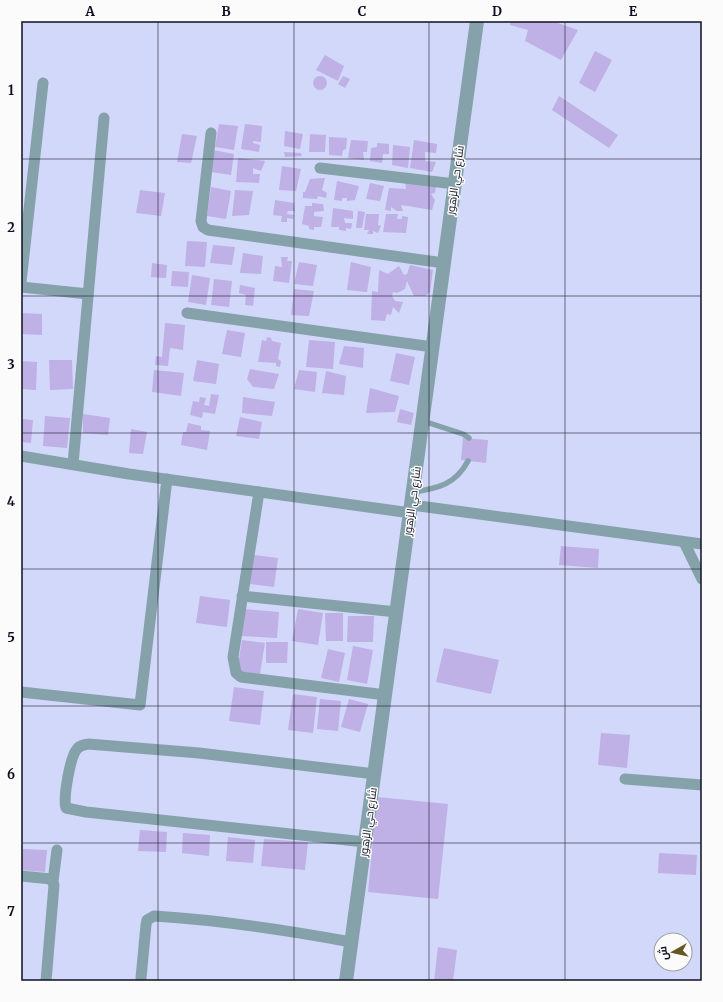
<svg xmlns="http://www.w3.org/2000/svg" width="723" height="1002" font-family="Merriweather,Cairo,serif">
<style>
.building{fill:#bfb0e6}
.lines{fill:none;stroke-linecap:round;stroke-linejoin:round}
.service{stroke:#85a2ab;stroke-width:5.5}
.minor{stroke:#85a2ab;stroke-width:11}
.tertiary{stroke:#85a2ab;stroke-width:14}
.grid{fill:none;stroke:#0e1022;stroke-width:1;stroke-opacity:0.55}
.labels{text-anchor:middle;stroke-width:3;stroke-linejoin:round;paint-order:stroke}
.street-label{font-size:11px;fill:#0e1022;stroke:#fbfbfb}
.neatline{fill:none;stroke:#0e1022;stroke-width:1.5}
.grid-label{font-size:13px;text-anchor:middle;font-weight:bold;fill:#0e1022}
</style>
<rect width="100%" height="100%" fill="#d2d8f9"/>
<g class="building">
<polygon points="511,21 552,21 578,30 561,60 525,41 528,30 510,25"/>
<polygon points="595,51 612,60 595,92 579,83"/>
<polygon points="325,55 344,66 338,81 316,70"/>
<circle cx="320" cy="83" r="7"/>
<polygon points="343,76 350,79 345,88 338,84"/>
<polygon points="559,96 618,135 609,148 552,110"/>
<polygon points="219,124 238,126 234,150 215,147"/>
<polygon points="245,124 262,126 261,142 253,141 253,143 260,145 259,152 241,149"/>
<polygon points="285,131 303,134 300,149 284,146"/>
<polygon points="182,134 197,136 191,163 177,162"/>
<polygon points="310,134 326,135 325,152 309,152"/>
<polygon points="329,137 347,138 346,149 343,150 342,156 329,155"/>
<polygon points="351,140 368,141 367,152 363,152 364,160 348,158"/>
<polygon points="414,140 437,144 436,153 425,152 425,161 436,162 432,172 410,168"/>
<polygon points="377,143 389,144 389,154 383,154 382,163 370,161 371,148 377,147"/>
<polygon points="393,145 410,147 408,168 392,165"/>
<polygon points="213,150 234,154 231,175 211,172"/>
<polygon points="284,152 301,153 302,156 285,157"/>
<polygon points="238,158 265,161 261,171 253,168 253,174 260,174 259,183 236,182"/>
<polygon points="282,166 301,169 296,191 279,190"/>
<polygon points="325,178 322,190 327,193 326,198 318,196 317,199 303,198 303,192 305,192 310,179"/>
<polygon points="405,180 436,186 435,193 431,194 435,200 432,210 401,205 403,211 397,211 391,207 391,211 385,210 389,188 406,189"/>
<polygon points="337,181 359,186 355,200 347,201 347,198 342,198 342,201 334,200"/>
<polygon points="370,183 384,186 380,201 366,199"/>
<polygon points="211,187 231,191 226,219 207,216"/>
<polygon points="140,190 165,193 161,216 136,213"/>
<polygon points="235,190 253,191 249,215 232,216"/>
<polygon points="275,200 294,203 295,211 288,211 287,214 294,215 293,219 287,218 287,222 281,222 282,216 273,215"/>
<polygon points="312,203 323,204 324,211 314,212 314,216 323,217 321,227 314,227 314,230 309,229 309,226 302,224 305,206 312,206"/>
<polygon points="333,208 353,211 353,219 344,218 345,223 352,223 351,229 346,228 346,231 339,230 339,227 331,227"/>
<polygon points="358,211 365,212 362,228 356,228"/>
<polygon points="366,214 379,214 378,225 381,226 378,233 373,231 373,234 367,234 369,230 364,230"/>
<polygon points="386,214 398,214 397,219 402,219 402,216 408,217 406,233 383,232"/>
<polygon points="187,241 207,242 205,267 185,266"/>
<polygon points="213,245 235,247 232,265 210,263"/>
<polygon points="243,253 263,256 261,274 240,273"/>
<polygon points="281,257 288,257 287,261 292,261 289,283 273,281 275,266 282,267"/>
<polygon points="299,262 317,265 313,286 294,284"/>
<polygon points="351,262 371,267 367,292 347,290"/>
<polygon points="152,263 167,265 166,278 151,277"/>
<polygon points="410,265 433,270 430,292 425,296 414,296 407,281 405,289 397,293 393,292 392,296 395,301 403,302 399,313 393,307 391,315 387,314 385,321 371,320 372,291 378,292 379,270 388,274 399,266 404,275 407,274"/>
<polygon points="172,271 189,272 188,287 171,286"/>
<polygon points="192,275 210,278 206,305 188,302"/>
<polygon points="214,279 232,281 229,307 211,305"/>
<polygon points="240,285 255,288 253,306 245,305 246,295 239,293"/>
<polygon points="294,289 314,291 309,316 291,315"/>
<polygon points="21,313 42,314 42,335 21,334"/>
<polygon points="165,323 185,325 183,350 170,348 168,366 155,365 156,356 162,357"/>
<polygon points="227,330 245,333 241,357 222,354"/>
<polygon points="267,337 271,338 272,341 281,343 278,359 281,361 280,367 276,366 276,363 258,362 262,340 266,341"/>
<polygon points="309,340 335,342 333,369 306,367"/>
<polygon points="344,346 364,348 363,368 339,364"/>
<polygon points="396,353 415,357 409,385 390,381"/>
<polygon points="49,360 72,360 73,389 50,390"/>
<polygon points="197,360 219,364 216,384 193,381"/>
<polygon points="21,361 37,362 36,390 21,389"/>
<polygon points="250,369 279,374 274,389 253,387 247,379"/>
<polygon points="154,370 184,373 181,396 152,392"/>
<polygon points="299,370 317,372 315,392 294,389"/>
<polygon points="326,371 346,376 344,395 322,393"/>
<polygon points="370,388 399,396 395,412 366,413"/>
<polygon points="211,394 219,395 215,414 203,412 202,418 190,415 193,401 199,402 200,397 206,398 204,405 209,406"/>
<polygon points="243,397 275,402 272,416 242,413"/>
<polygon points="400,409 414,413 411,425 397,422"/>
<polygon points="83,414 110,418 108,435 83,433"/>
<polygon points="45,416 70,418 67,448 43,446"/>
<polygon points="240,417 262,422 259,439 236,436"/>
<polygon points="21,419 33,420 31,443 21,442"/>
<polygon points="188,423 201,426 201,430 210,431 207,450 181,445 183,432 186,432"/>
<polygon points="131,429 147,432 143,454 129,453"/>
<polygon points="463,438 488,440 486,463 461,460"/>
<polygon points="561,546 599,549 598,568 559,565"/>
<polygon points="253,555 278,558 274,587 250,584"/>
<polygon points="200,596 230,600 227,627 196,623"/>
<polygon points="243,609 279,612 277,638 241,636"/>
<polygon points="298,609 323,613 318,645 292,641"/>
<polygon points="325,613 343,613 343,641 326,641"/>
<polygon points="348,616 374,616 373,642 347,642"/>
<polygon points="242,640 265,643 260,674 237,671"/>
<polygon points="266,642 288,642 287,663 266,663"/>
<polygon points="353,646 373,650 367,684 347,680"/>
<polygon points="444,648 499,660 491,694 436,682"/>
<polygon points="328,649 345,653 339,682 321,678"/>
<polygon points="234,687 264,691 260,725 229,721"/>
<polygon points="293,694 317,697 313,733 288,730"/>
<polygon points="320,699 341,701 338,731 317,729"/>
<polygon points="349,699 368,704 360,732 341,727"/>
<polygon points="601,733 630,735 627,768 598,765"/>
<polygon points="377,797 448,804 438,899 368,892"/>
<polygon points="140,830 167,832 166,852 138,851"/>
<polygon points="183,833 210,835 209,856 182,853"/>
<polygon points="228,837 255,840 253,863 226,861"/>
<polygon points="264,839 308,842 305,870 261,866"/>
<polygon points="23,849 47,850 45,872 21,870"/>
<polygon points="659,853 697,855 696,875 658,873"/>
<polygon points="438,947 457,950 453,981 434,981"/>
</g>
<g class="lines">
<g class="service">
<polyline points="423,421 463,434 469,438"/>
<path d="M414 492C438 488 455 485 468 461"/>
</g>
<g class="minor">
<polyline points="211,133 201,221 203,227 208,230 444,263"/>
<polyline points="320,168 455,184"/>
<polyline points="21,282 43,83"/>
<polyline points="21,287 88,294"/>
<polyline points="187,313 433,347"/>
<polyline points="21,456 129,474 411,513"/>
<polyline points="73,464 104,118"/>
<polyline points="259,492 233,657 236,673 241,677 386,695"/>
<polyline points="412,505 702,544"/>
<polyline points="684,542 702,579"/>
<polyline points="242,596 397,612"/>
<polyline points="21,692 140,705 167,479"/>
<polyline points="625,779 702,785"/>
<path d="M365 842 86 812 66 808C63 798 70 757 77 749 80 745 84 745 88 744L199 753 375 774"/>
<polyline points="21,876 51,879 54,885 46,981"/>
<polyline points="53,881 57,850"/>
<path d="M141 978 146 925 147 920 154 916C220 920 286 930 351 942"/>
</g>
<polyline class="tertiary" points="346,981 477,21"/>
</g>
<path class="grid" d="M158 21V981M294 21V981M429 21V981M565 21V981M21 159H702M21 296H702M21 433H702M21 569H702M21 706H702M21 843H702"/>
<g class="labels">
<g class="street-label">
<text transform="translate(455 180) rotate(-82)" y="4">شارع حي الزهور</text>
<text transform="translate(412 501) rotate(-82)" y="4">شارع حي الزهور</text>
<text transform="translate(368 822) rotate(-82)" y="4">شارع حي الزهور</text>
</g>
</g>
<rect width="723" height="1002" fill="none" stroke="#fbfbfb" stroke-width="44"/>
<g transform="translate(673 952) rotate(262)"><circle r="19" fill="#fbfbfb" stroke="#9c9da4"/>
<path d="M0-3L7 15L0 10L-7 15Z" fill="#635825"/>
<text y="-6" font-size="11" font-weight="bold" text-anchor="middle" fill="#0e1022">ش</text>
</g>
<rect x="22" y="22" width="679" height="958" class="neatline"/>
<g class="grid-label">
<text x="90" y="16">A</text>
<text x="226" y="16">B</text>
<text x="362" y="16">C</text>
<text x="497" y="16">D</text>
<text x="633" y="16">E</text>
<text x="11" y="95">1</text>
<text x="11" y="232">2</text>
<text x="11" y="369">3</text>
<text x="11" y="506">4</text>
<text x="11" y="642">5</text>
<text x="11" y="779">6</text>
<text x="11" y="916">7</text>
</g>
</svg>
